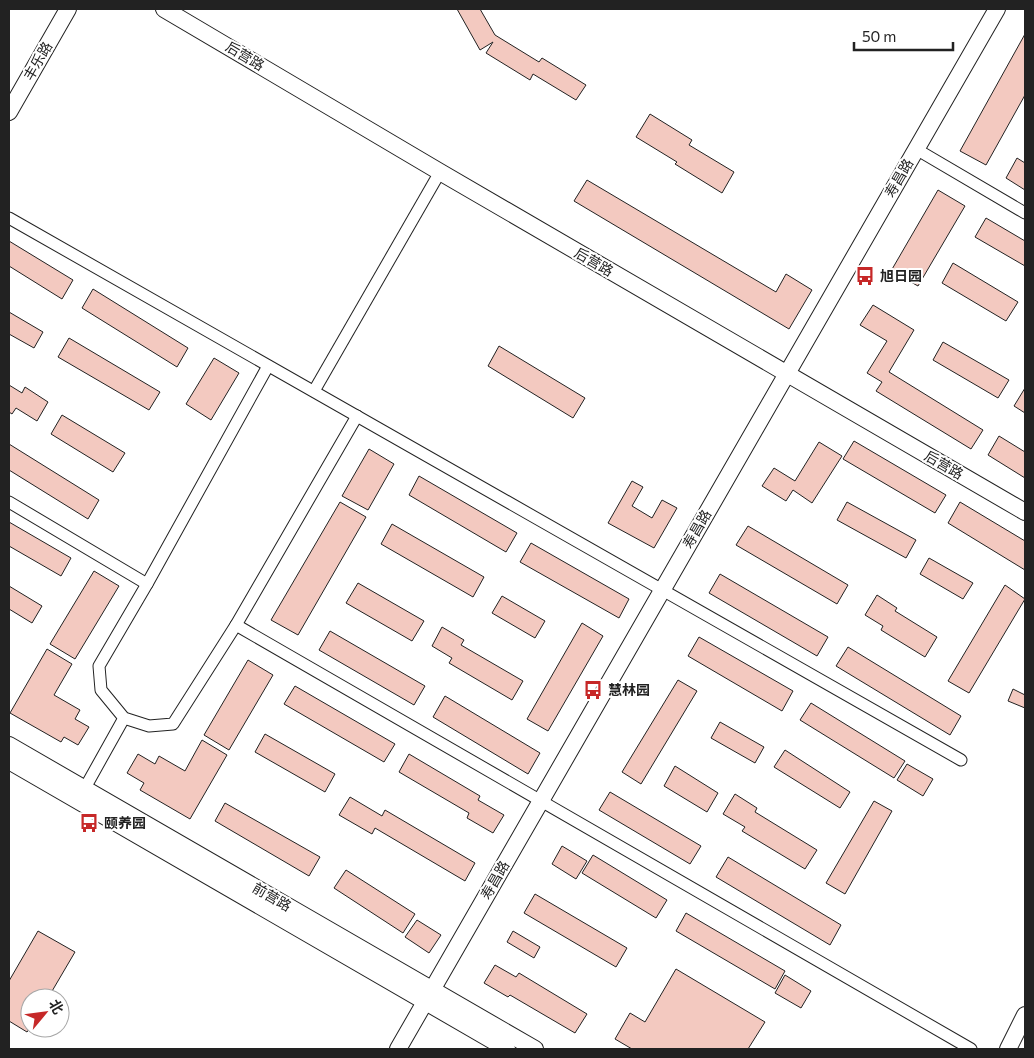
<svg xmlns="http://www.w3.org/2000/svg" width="1034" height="1058" font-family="Commissioner,'Noto Sans SC',sans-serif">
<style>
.building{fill:#f3c9c0;stroke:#222}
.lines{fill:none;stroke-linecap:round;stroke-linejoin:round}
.street-casing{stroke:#222;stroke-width:13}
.secondary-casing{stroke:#222;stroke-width:18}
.street{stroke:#fff;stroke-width:11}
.secondary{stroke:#fff;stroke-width:16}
.labels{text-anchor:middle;stroke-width:4;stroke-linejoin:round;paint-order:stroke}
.street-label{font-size:14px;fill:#222;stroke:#fff}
.poi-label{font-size:14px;font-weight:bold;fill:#222;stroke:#fff;text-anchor:start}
</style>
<rect width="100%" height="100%" fill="#fff"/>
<g class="building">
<polygon points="457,9 480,9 495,35 539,62 542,58 586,85 576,100 533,74 530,80 486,53 493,42 480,50"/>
<polygon points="1025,34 1025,95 986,165 960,151"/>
<polygon points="650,114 692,140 689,145 734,172 722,193 675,164 677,162 636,137"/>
<polygon points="1017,158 1025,163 1025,190 1006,178"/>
<polygon points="587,180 776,292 786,274 812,290 789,329 574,201"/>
<polygon points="938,190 965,206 918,286 891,271"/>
<polygon points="986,218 1025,241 1025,266 975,237"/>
<polygon points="9,241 73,280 62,299 9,266"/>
<polygon points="953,263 1018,302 1006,321 942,283"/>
<polygon points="93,289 188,348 177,367 82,308"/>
<polygon points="873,305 914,330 889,372 983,430 971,449 876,391 882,382 867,373 887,341 860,325"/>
<polygon points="9,312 43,332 34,348 9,334"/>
<polygon points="69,338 160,392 149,410 58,357"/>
<polygon points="943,342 1009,380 998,398 933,360"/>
<polygon points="499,346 585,398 573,418 488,366"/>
<polygon points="214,358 239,373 211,420 186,404"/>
<polygon points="9,385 22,393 25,387 48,402 37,421 16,408 12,414 9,412"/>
<polygon points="1025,388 1025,413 1014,406"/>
<polygon points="62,415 125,453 113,472 51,434"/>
<polygon points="999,436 1025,452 1025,478 988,455"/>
<polygon points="854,441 946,495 935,513 843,459"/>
<polygon points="819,442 842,456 812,503 793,490 786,501 762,486 774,468 795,481"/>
<polygon points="9,444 99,500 88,519 9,470"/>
<polygon points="369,449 394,464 368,510 342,496"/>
<polygon points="419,476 517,533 506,552 409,495"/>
<polygon points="632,481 643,487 632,506 652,518 662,500 677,508 654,548 608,523"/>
<polygon points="340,502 366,517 298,635 271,620"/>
<polygon points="847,502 916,540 906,558 837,520"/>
<polygon points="960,502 1025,541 1025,570 948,523"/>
<polygon points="9,522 71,558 61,576 9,546"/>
<polygon points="392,524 484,577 473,597 381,544"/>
<polygon points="748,526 848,585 837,604 736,545"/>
<polygon points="531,543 629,599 619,618 520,562"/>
<polygon points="929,558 973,583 963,599 920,574"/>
<polygon points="94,571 119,586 75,659 50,644"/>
<polygon points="720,574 828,637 817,656 709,593"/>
<polygon points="358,583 424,621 412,641 346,603"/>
<polygon points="1005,585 1025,599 969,693 948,681"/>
<polygon points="9,586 42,606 32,623 9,609"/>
<polygon points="877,595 897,608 895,611 937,637 925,657 881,630 883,626 865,615"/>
<polygon points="502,596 545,621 535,638 492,613"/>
<polygon points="582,623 603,636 548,731 527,719"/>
<polygon points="442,627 464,640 461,645 523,681 512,700 449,663 452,658 432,646"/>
<polygon points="330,631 425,686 414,705 319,650"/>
<polygon points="699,637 793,691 782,711 688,656"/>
<polygon points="848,647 961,716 950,735 836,666"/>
<polygon points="47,649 72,664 54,695 80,710 75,719 89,727 78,745 64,737 61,742 10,713"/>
<polygon points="248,660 273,675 229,750 204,735"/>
<polygon points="678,680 697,691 641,784 622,772"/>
<polygon points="295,686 395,744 384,762 284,704"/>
<polygon points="1013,689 1025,695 1025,708 1008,701"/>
<polygon points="445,696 540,753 528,774 433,717"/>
<polygon points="811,703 905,761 894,778 800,720"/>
<polygon points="720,722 764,747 755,763 711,738"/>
<polygon points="265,734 335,774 325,792 255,752"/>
<polygon points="202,740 227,755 190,819 140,790 144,783 127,773 138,754 155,764 159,756 185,771"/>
<polygon points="785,750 850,792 840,808 774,767"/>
<polygon points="409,754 480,796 478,800 504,815 493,833 467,818 469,813 399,772"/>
<polygon points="907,764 933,779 923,796 897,780"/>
<polygon points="675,766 718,793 707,812 664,786"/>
<polygon points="610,792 701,846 690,864 599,810"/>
<polygon points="735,794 757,808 755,812 817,850 805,869 742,831 745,827 723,814"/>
<polygon points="350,797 382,816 385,810 475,863 465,881 375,828 372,834 339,815"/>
<polygon points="874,801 892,811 845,894 826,883"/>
<polygon points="225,803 320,857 309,876 215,821"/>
<polygon points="562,846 587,861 576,879 552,864"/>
<polygon points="593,855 667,900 656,918 582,873"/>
<polygon points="728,857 841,925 830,945 716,877"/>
<polygon points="346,870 415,914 403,933 334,888"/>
<polygon points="535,894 627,948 616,967 524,913"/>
<polygon points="686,913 785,971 775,989 676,931"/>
<polygon points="417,920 441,935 429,953 405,937"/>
<polygon points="38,931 75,952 48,998 30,998 30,1028 27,1032 9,1021 9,981"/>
<polygon points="513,931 540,947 534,958 507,942"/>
<polygon points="495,965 516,977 519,973 587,1014 575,1033 510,995 508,997 484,983"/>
<polygon points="676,969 765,1022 748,1049 632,1049 615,1039 630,1013 645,1022"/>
<polygon points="785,975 811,991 801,1008 775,993"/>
</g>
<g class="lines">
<g class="street-casing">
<g id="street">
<polyline points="916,149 1025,213"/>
<polyline points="9,218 961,760"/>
<polyline points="268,366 147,584 99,666 101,690 124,718 149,726 173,724 236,625 357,416"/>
<polyline points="314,391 440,172"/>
<polyline points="9,502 147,584"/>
<polyline points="236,625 971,1049"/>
<polyline points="81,795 124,718"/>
</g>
</g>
<g class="secondary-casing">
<g id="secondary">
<polyline points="164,9 440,172 1025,512"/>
<polyline points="9,112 68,9"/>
<polyline points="9,745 535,1049"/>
<polyline points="9,761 507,1049"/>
<polyline points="398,1049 997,9"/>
<polyline points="1008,1049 1025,1015"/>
</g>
</g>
<use href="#street" class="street"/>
<use href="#secondary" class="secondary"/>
</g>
<defs>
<g id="bus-bare" transform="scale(1.5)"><path d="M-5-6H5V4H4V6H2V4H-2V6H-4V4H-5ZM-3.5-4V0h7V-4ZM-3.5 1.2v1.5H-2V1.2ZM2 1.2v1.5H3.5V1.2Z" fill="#c62828" stroke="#fff" stroke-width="2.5" paint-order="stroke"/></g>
</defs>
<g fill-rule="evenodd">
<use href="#bus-bare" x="865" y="276"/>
<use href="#bus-bare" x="593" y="690"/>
<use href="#bus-bare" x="89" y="823"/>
</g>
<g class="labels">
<g class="street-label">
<text transform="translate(245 56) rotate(31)" y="5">后营路</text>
<text transform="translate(38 61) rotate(-60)" y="5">丰乐路</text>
<text transform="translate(899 178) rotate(-60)" y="5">寿昌路</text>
<text transform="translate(594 262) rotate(30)" y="5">后营路</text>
<text transform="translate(944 465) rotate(30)" y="5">后营路</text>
<text transform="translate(697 529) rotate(-60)" y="5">寿昌路</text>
<text transform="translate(495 880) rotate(-60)" y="5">寿昌路</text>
<text transform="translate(272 897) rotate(30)" y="5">前营路</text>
</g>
<g class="poi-label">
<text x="880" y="281">旭日园</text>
<text x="608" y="695">慧林园</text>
<text x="104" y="828">颐养园</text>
</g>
</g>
<rect width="1034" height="1058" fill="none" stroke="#222222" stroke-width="20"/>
<g transform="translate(45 1013) rotate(61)"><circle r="24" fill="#ffffff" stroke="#a7a7a7"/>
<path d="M0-4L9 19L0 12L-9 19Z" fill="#c62828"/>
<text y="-8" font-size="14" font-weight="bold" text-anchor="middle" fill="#222222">北</text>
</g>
<path d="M854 42v8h99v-8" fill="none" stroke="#222222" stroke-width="2.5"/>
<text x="862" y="42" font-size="15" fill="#222222" stroke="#ffffff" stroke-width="4" paint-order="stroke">50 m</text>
</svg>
